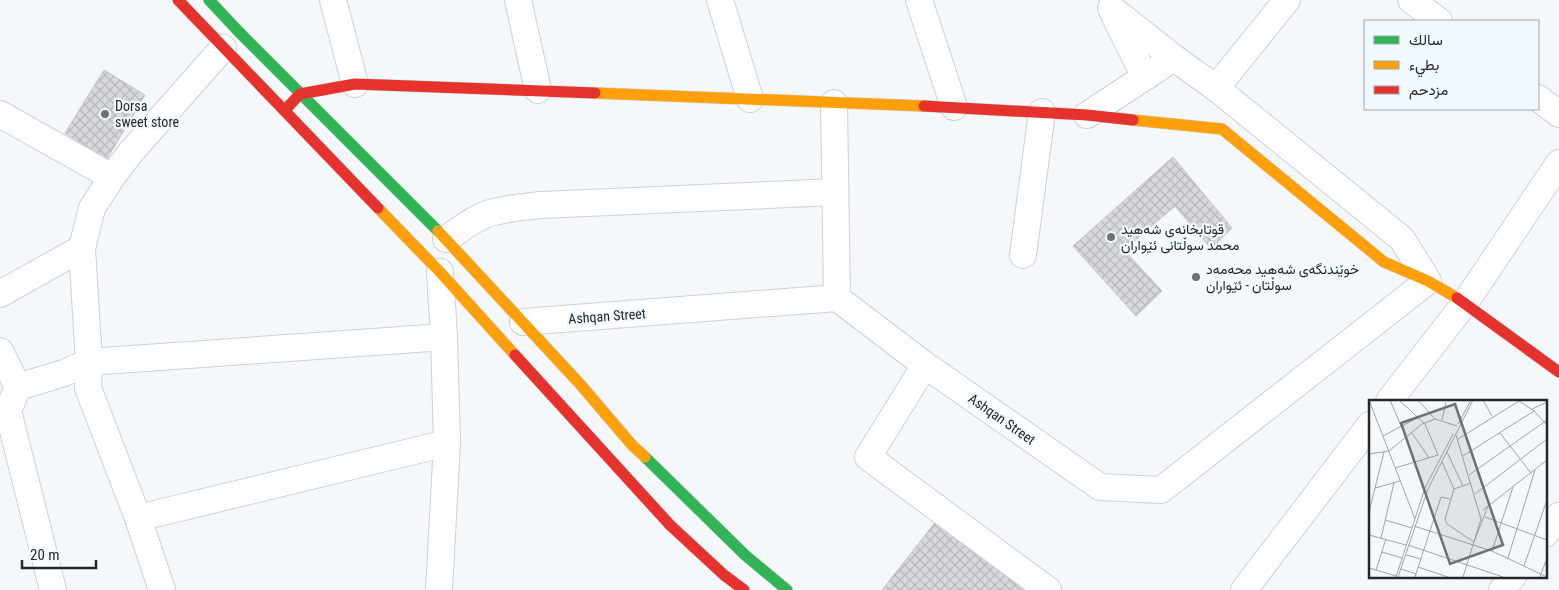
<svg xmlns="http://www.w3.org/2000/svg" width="1559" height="590" font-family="'Roboto Condensed',Vazirmatn,sans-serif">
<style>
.building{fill:url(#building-cross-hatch);stroke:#c3c5c7}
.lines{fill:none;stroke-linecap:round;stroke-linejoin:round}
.street-casing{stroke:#ced0d3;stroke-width:28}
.fast-casing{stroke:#ced0d3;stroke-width:12}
.slow-casing{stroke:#ced0d3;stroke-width:12}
.jam-casing{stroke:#ced0d3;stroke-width:12}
.street{stroke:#fefefe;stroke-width:26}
.fast{stroke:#30b455;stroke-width:11}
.slow{stroke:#ff9f0a;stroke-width:11}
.jam{stroke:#e5322d;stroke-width:11}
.poi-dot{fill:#6e7173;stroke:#f2f9fe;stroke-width:2}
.labels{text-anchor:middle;stroke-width:4.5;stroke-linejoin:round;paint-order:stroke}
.poi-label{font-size:14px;fill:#25282a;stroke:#f2f9fe;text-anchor:start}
.street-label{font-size:14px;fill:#25282a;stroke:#f2f9fe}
.inset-road{fill:none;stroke:#a2a5a7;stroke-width:1}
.view{fill:#6e7173;fill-opacity:0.15;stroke:#6e7173;stroke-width:2.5}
.inset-edge{fill:none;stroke:#25282a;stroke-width:2.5}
</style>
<defs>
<pattern id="building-cross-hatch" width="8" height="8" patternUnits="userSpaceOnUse" patternTransform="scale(1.25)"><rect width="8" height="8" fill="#d6d8db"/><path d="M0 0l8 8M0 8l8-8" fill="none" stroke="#b8b9bc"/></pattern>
</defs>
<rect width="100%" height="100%" fill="#f5f8fb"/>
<g class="building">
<polygon points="104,70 145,95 107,159 65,133"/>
<polygon points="1173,157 1232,228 1211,249 1175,206 1124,250 1162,291 1136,316 1073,246"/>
<polygon points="937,520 1027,590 882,590"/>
</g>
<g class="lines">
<g class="street-casing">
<g id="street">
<polyline points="333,0 355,84"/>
<polyline points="518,0 538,90"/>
<polyline points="720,0 750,99"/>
<polyline points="919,0 954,107"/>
<polyline points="1411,0 1439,21"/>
<polyline points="1114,15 1145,77"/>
<polyline points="1216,88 1287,0"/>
<polyline points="1538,98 1559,114"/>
<polyline points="834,103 837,298"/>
<polyline points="0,114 112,177"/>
<polyline points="1087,115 1174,58"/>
<path d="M446 239C460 230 474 218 490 213 507 208 524 207 541 205L835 192"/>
<polyline points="1023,255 1042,112"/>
<polyline points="0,294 82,248"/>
<polyline points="523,322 837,298 925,365 1100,487 1161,490 1428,281 1402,239 1216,88 1174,58 1111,8"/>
<polyline points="0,351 18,387"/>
<polyline points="925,365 868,457 1048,590"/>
<polyline points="1389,401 1465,303 1559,163"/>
<polyline points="8,411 53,590"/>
<polyline points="0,420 8,411 18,387 64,373 89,362 444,337"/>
<polyline points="138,518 447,443"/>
<polyline points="1545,534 1559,516"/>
<polyline points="162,590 138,518 88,388 89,362 82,248 92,208 112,177 131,152 223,48"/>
<polyline points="439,590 447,443 444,337 440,272"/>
<polyline points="1244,590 1370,425"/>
<polyline points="1502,590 1513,576"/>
</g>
</g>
<g class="fast-casing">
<g id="fast">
<polyline points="209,0 239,32 438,231"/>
<polyline points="645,457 745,555 787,590"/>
</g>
</g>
<g class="slow-casing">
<g id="slow">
<polyline points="595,93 924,106"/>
<polyline points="1133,120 1222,129 1384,262 1428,281 1457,298"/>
<polyline points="378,208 440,272 515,355"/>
<polyline points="438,231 580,384 632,445 645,457"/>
</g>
</g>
<g class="jam-casing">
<g id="jam">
<polyline points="178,0 378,208"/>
<polyline points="924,106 1087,115 1133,120"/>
<polyline points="285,110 300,94 355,84 595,93"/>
<polyline points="1457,298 1559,372"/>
<polyline points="515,355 670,525 724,575 744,590"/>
</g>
</g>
<use href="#street" class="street"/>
<use href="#fast" class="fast"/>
<use href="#slow" class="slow"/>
<use href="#jam" class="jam"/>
</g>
<g class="poi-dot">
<circle cx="105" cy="114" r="5"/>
<circle cx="1111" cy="237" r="5"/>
<circle cx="1196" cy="277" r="5"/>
</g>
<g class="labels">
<g class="poi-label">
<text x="115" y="111">Dorsa<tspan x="115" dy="16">sweet store</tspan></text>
<text x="1121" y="234">قوتابخانەی شەهید<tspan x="1121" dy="16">محمد سوڵتانی ئێواران</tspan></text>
<text x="1206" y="274">خوێندنگەی شەهید محەمەد<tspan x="1206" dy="16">سوڵتان - ئێواران</tspan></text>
</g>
<g class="street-label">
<text transform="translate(607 316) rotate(-4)" y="5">Ashqan Street</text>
<text transform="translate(1002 419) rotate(35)" y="5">Ashqan Street</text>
</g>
</g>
<g transform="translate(1369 400)">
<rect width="178" height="178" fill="#f5f8fb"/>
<path class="inset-road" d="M0 0 46 119M21 0 33 28M30 0 56 24 69 55M49 0 66 19M114 0 123 16M150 1 165 11 178 25M163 9 178 2M73 20 77 2M89 24 102 0M43 33 60 58M131 33 162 73M87 35 112 119 94 177M14 36 48 18M89 39 150 1M78 52 94 86M0 54 20 51 53 24 66 19 88 26M94 56 165 11M73 62 85 89 76 119 78 124 105 142M26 68 69 55M100 75 178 20M6 88 31 81M85 89 102 83M106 94 178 39M114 110 178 60M0 112 15 52M116 117 178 140M16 120 43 128M45 126 123 151 178 177M0 135 37 145M12 138 25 83M105 142 119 106M39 145 134 177M123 151 144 87M13 152 33 158M37 155 52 159M139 158 166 70M155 166 178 100M49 167 79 177M0 168 27 176M32 169 47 174M7 170 17 139M27 177 56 88 84 34M29 177 59 89 104 0M46 177 72 97 81 99M171 177 178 158"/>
<path class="view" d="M86 4 134 145 81 164 32 23Z"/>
<rect width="178" height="178" class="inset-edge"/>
</g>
<rect x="1364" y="20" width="175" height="90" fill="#f2f9fe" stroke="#a0a5a9"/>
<rect x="1374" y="36" width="25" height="8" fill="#30b455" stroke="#a0a5a9"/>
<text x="1409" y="45" font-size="15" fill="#25282a">سالك</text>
<rect x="1374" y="61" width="25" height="8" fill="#ff9f0a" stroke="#a0a5a9"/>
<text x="1409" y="70" font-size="15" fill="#25282a">بطيء</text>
<rect x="1374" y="86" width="25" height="8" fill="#e5322d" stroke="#a0a5a9"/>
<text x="1409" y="95" font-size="15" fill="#25282a">مزدحم</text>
<path d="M22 560v8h74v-8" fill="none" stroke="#25282a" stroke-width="2.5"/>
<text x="30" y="560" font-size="15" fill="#25282a" stroke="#f2f9fe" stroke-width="4" paint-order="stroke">20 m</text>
</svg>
